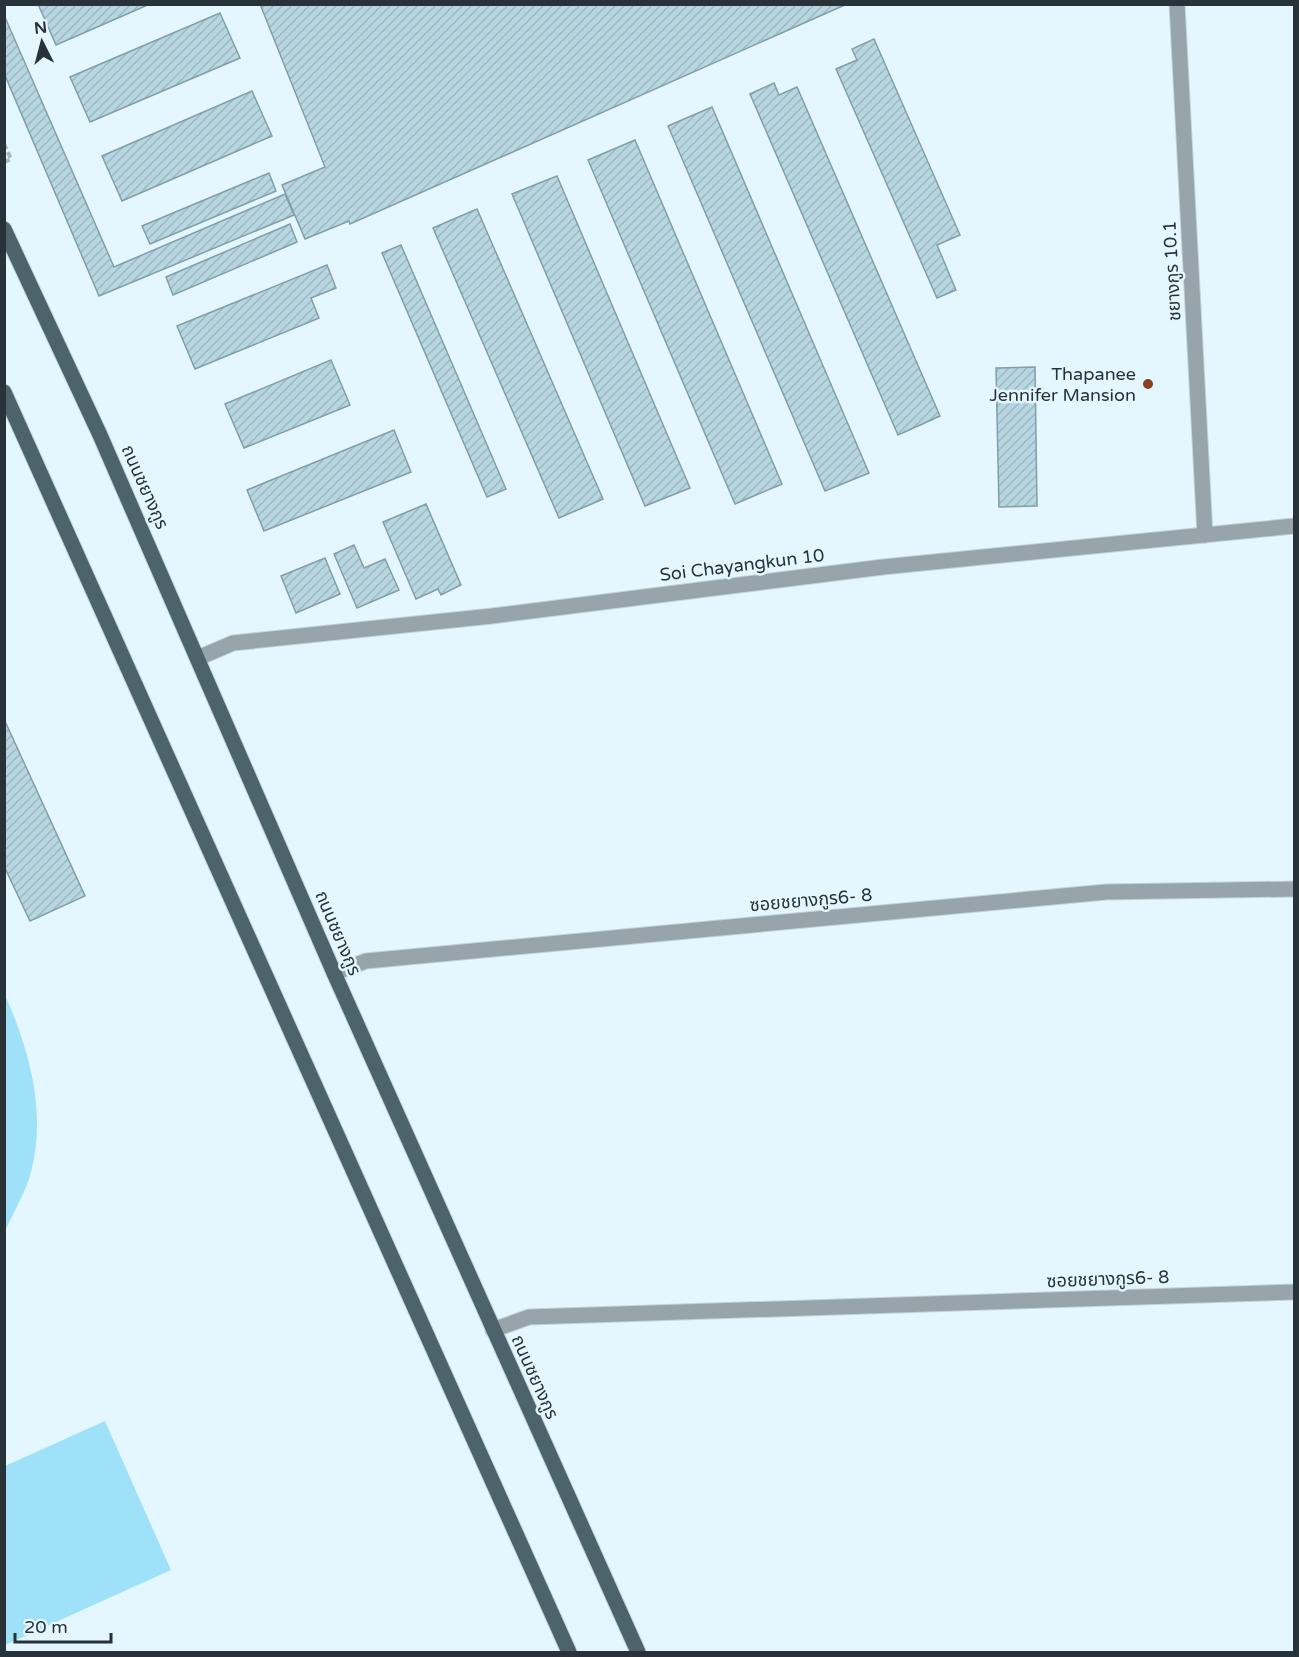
<svg xmlns="http://www.w3.org/2000/svg" width="1299" height="1657" font-family="'Varela Round','Noto Sans Thai',sans-serif">
<style>
.green{fill:#9fe1f9}
.building{fill:url(#building-hatch);stroke:#819ea9;stroke-width:1.5}
.lines{fill:none;stroke-linecap:round;stroke-linejoin:round}
.minor-casing{stroke:#c2d4da;stroke-width:17}
.major-casing{stroke:#c2d4da;stroke-width:17}
.path{stroke:#a8b9bf;stroke-width:4;stroke-dasharray:6 3;stroke-linecap:butt}
.minor{stroke:#97a4a9;stroke-width:15}
.major{stroke:#4c636c;stroke-width:15}
.poi-dot{fill:#894121;stroke:#e4f7fe;stroke-width:2}
.labels{text-anchor:middle;stroke-width:5;stroke-linejoin:round;paint-order:stroke}
.street-label{font-size:18px;fill:#273338;stroke:#e4f7fe}
.poi-label{font-size:18px;fill:#273338;stroke:#e4f7fe;text-anchor:end}
</style>
<defs>
<pattern id="building-hatch" width="6" height="6" patternUnits="userSpaceOnUse" patternTransform="scale(1.5)"><rect width="6" height="6" fill="#b7d6e2"/><path d="M-1 1l2-2M0 6l6-6M5 7l2-2" fill="none" stroke="#9db8c3"/></pattern>
</defs>
<rect width="100%" height="100%" fill="#e4f7fe"/>
<g class="green">
<path d="M4 993C29 1048 47 1112 31 1172 26 1192 13 1213 5 1231Z"/>
<polygon points="105,1421 171,1570 5,1645 5,1466"/>
</g>
<g class="building">
<polygon points="38,4 150,4 56,45"/>
<polygon points="260,4 847,4 350,224 349,221 305,239 282,185 325,167"/>
<polygon points="220,13 240,58 90,122 70,77"/>
<polygon points="4,15 114,267 285,194 294,215 99,296 4,73"/>
<polygon points="874,39 960,235 937,245 956,290 937,298 836,69 857,60 852,49"/>
<polygon points="774,83 779,95 797,87 940,416 898,435 750,94"/>
<polygon points="252,91 272,136 122,201 102,156"/>
<polygon points="712,107 869,473 825,491 668,126"/>
<polygon points="635,140 782,484 735,504 588,160"/>
<polygon points="269,173 276,191 150,244 142,226"/>
<polygon points="557,176 690,488 645,506 512,194"/>
<polygon points="477,209 603,499 559,518 433,228"/>
<polygon points="290,224 297,242 173,295 166,277"/>
<polygon points="401,245 506,489 487,497 382,253"/>
<polygon points="327,265 336,288 311,298 319,318 195,369 177,326"/>
<polygon points="331,360 350,405 244,448 225,404"/>
<polygon points="1035,367 1037,506 999,507 996,368"/>
<polygon points="394,430 411,472 264,531 247,490"/>
<polygon points="426,504 461,585 441,595 438,589 416,599 383,522"/>
<polygon points="354,545 364,568 385,559 399,590 357,608 334,554"/>
<polygon points="325,558 340,594 296,613 281,576"/>
<polygon points="4,719 85,896 30,921 4,866"/>
</g>
<g class="lines">
<g class="minor-casing">
<g id="minor">
<polyline points="1177,4 1205,535"/>
<polyline points="198,658 233,643 492,616 883,567 1294,526"/>
<polyline points="334,973 366,961 1106,892 1294,889"/>
<polyline points="493,1330 529,1317 1294,1292"/>
</g>
</g>
<g class="major-casing">
<g id="major">
<polyline points="4,229 100,435 334,973 638,1652"/>
<polyline points="4,392 569,1652"/>
</g>
</g>
<polyline class="path" points="4,144 11,159 4,162"/>
<use href="#minor" class="minor"/>
<use href="#major" class="major"/>
</g>
<circle class="poi-dot" cx="1148" cy="384" r="6"/>
<g class="labels">
<g class="street-label">
<text transform="translate(1172 271) rotate(-93)" y="6">ชยางกูร 10.1</text>
<text transform="translate(145 487) rotate(66)" y="6">ถนนชยางกูร</text>
<text transform="translate(742 565) rotate(-7)" y="6">Soi Chayangkun 10</text>
<text transform="translate(811 900) rotate(-5)" y="6">ซอยชยางกูร6- 8</text>
<text transform="translate(338 933) rotate(67)" y="6">ถนนชยางกูร</text>
<text transform="translate(1108 1279) rotate(-2)" y="6">ซอยชยางกูร6- 8</text>
<text transform="translate(535 1377) rotate(66)" y="6">ถนนชยางกูร</text>
</g>
<g class="poi-label">
<text x="1136" y="380">Thapanee<tspan x="1136" dy="21">Jennifer Mansion</tspan></text>
</g>
</g>
<rect width="1299" height="1657" fill="none" stroke="#273338" stroke-width="12"/>
<g transform="translate(42 42) rotate(354)" stroke="#e4f7fe" stroke-width="4.5" paint-order="stroke">
<path d="M0-4.5L10 22L0 15L-10 22Z" fill="#273338"/>
<text y="-9" font-size="16" font-weight="bold" text-anchor="middle" fill="#273338">N</text>
</g>
<path d="M15 1633v9h96v-9" fill="none" stroke="#273338" stroke-width="3"/>
<text x="24" y="1633" font-size="18" fill="#273338" stroke="#e4f7fe" stroke-width="4.5" paint-order="stroke">20 m</text>
</svg>
